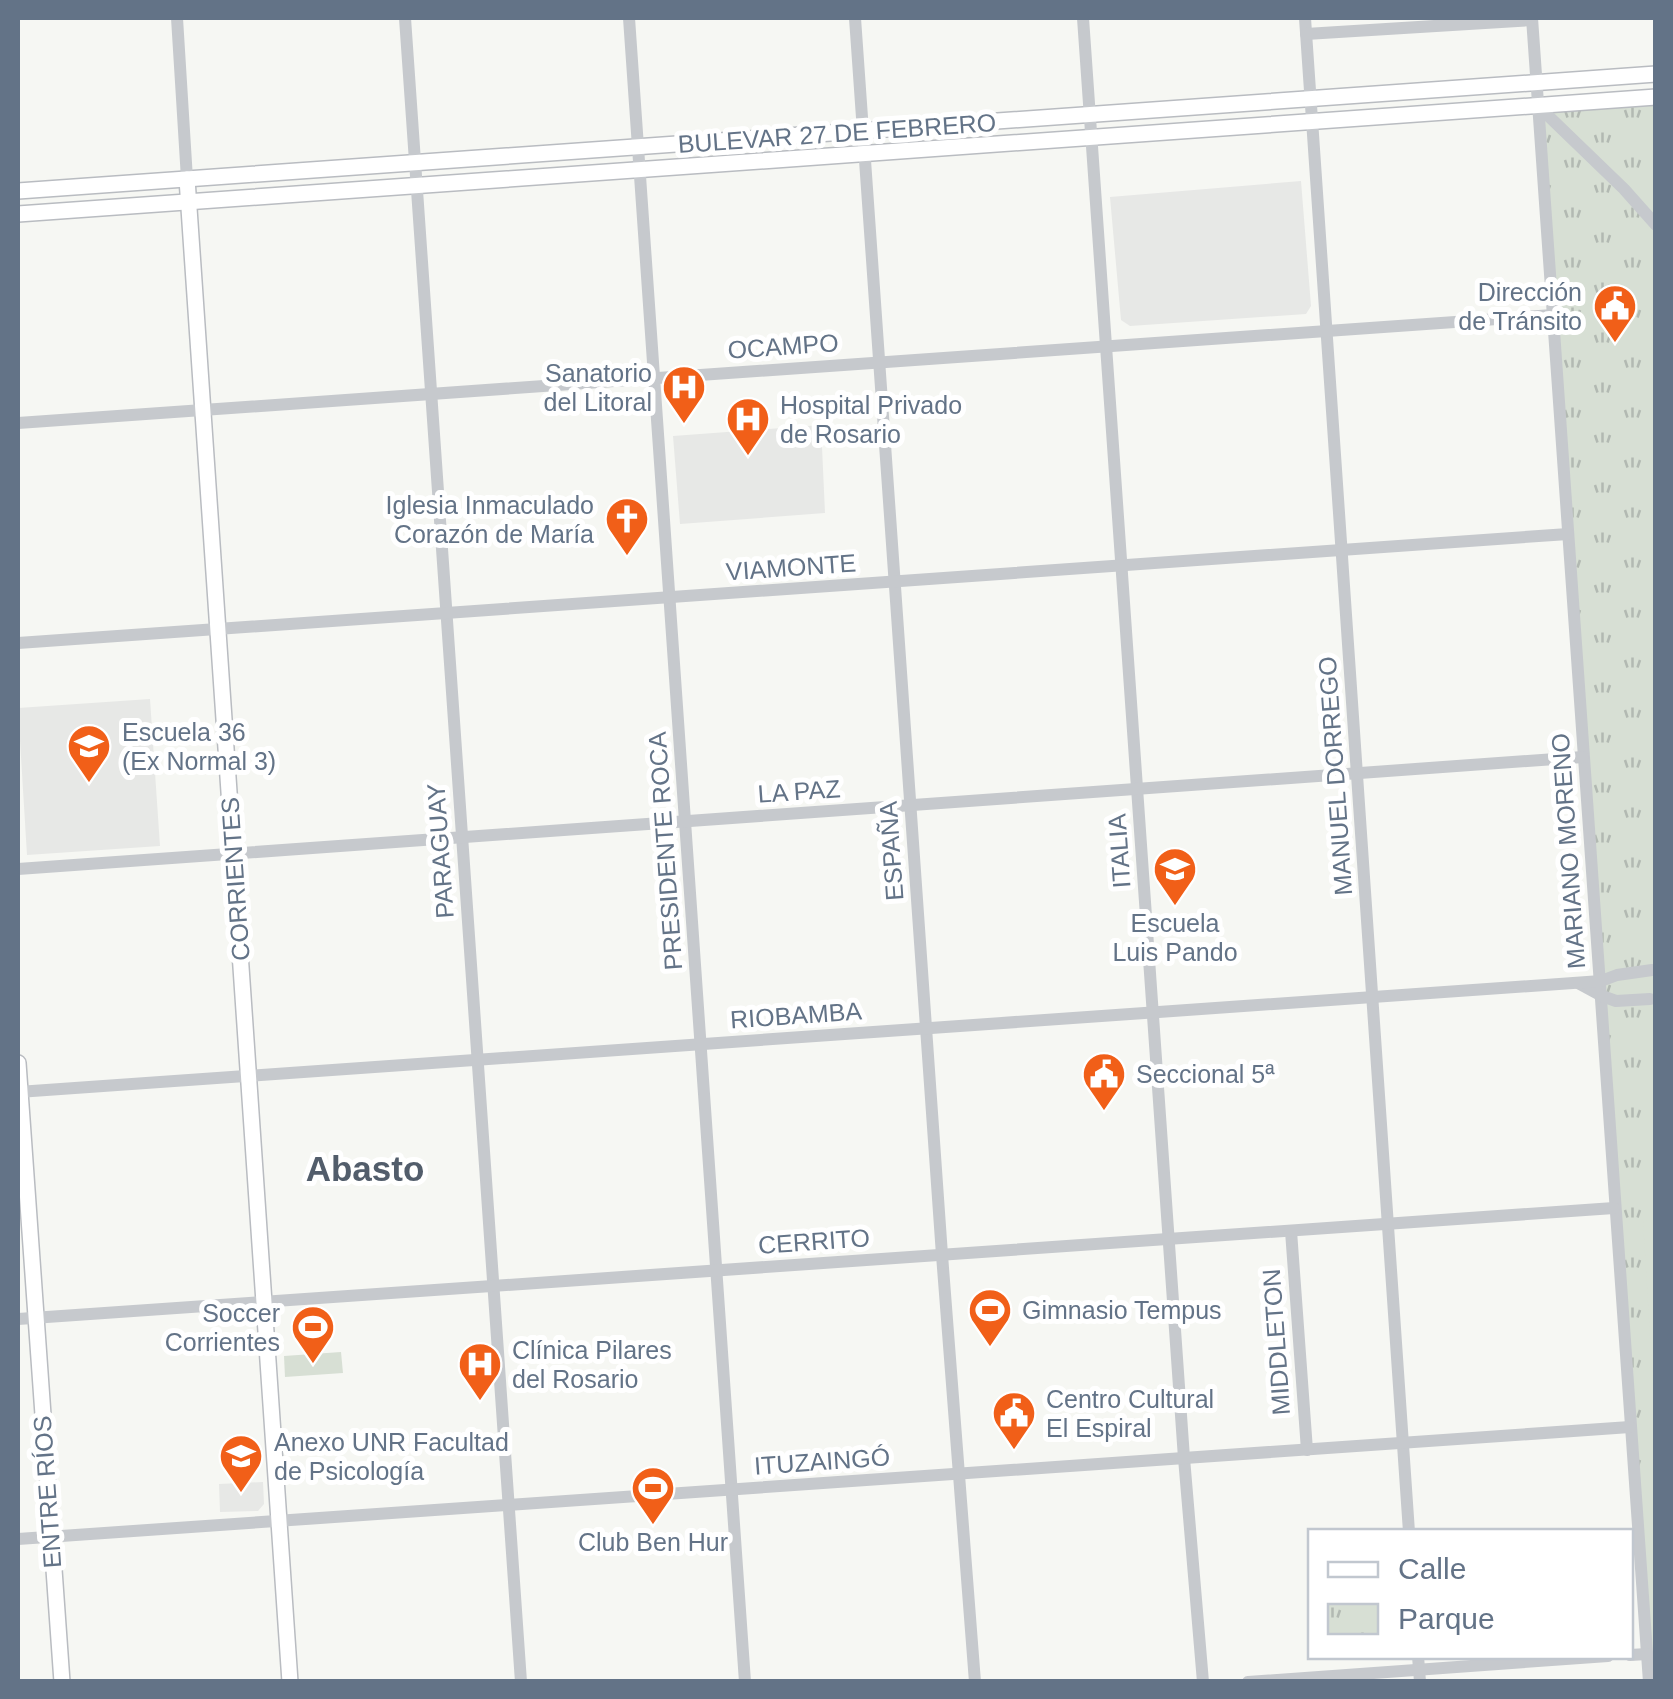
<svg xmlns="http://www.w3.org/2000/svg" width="1673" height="1699" font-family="Helvetica,sans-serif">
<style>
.built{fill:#e7e8e6}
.park{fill:url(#park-tufts)}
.pitch{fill:#d7dfd4}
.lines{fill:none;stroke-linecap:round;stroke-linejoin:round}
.major-casing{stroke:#b9bcc1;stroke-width:18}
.minor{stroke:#c6c9cd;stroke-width:12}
.major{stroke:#fff;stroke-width:15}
.labels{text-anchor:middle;stroke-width:10;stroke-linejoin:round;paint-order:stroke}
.street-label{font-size:25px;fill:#637387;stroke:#fff}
.poi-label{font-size:25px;fill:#637387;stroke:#fff;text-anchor:start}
.district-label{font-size:35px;font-weight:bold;fill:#525d6b;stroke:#fff}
</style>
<defs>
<pattern id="park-tufts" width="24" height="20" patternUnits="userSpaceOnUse" patternTransform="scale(2.5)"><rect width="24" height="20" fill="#d7dfd4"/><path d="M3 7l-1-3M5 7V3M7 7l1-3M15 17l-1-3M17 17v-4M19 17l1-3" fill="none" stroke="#b2b9b2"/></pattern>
</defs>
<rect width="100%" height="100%" fill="#f6f7f3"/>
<g class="built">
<polygon points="1301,181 1311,306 1306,314 1130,326 1121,320 1110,197"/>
<polygon points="821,425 825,513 680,524 673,436"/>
<polygon points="150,699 160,846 27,855 18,708"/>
<polygon points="263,1482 264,1504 258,1511 220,1512 219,1484"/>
</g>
<polygon class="park" points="1655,97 1655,1681 1649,1681 1537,105"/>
<g class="pitch">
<polygon points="1655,1220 1656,1220 1655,1420 1643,1221"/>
<polygon points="341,1352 343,1373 285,1377 284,1356"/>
</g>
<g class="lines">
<g class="major-casing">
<g id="major">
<polyline points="187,179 290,1682"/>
<polyline points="18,191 1656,74"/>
<polyline points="18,214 1656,97"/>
<polyline points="18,1063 62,1682"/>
</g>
</g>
<g class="minor">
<polyline points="177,18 187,179"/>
<polyline points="405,18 521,1682"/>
<polyline points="629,18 745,1682"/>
<polyline points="855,18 942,1255 975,1682"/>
<polyline points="1083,18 1184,1458 1203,1682"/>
<polyline points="1305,18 1409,1532"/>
<polyline points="1532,18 1649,1682"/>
<polyline points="1306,34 1532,20"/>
<polyline points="1537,105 1624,189 1656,225"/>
<polyline points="18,423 1553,315"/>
<polyline points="18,643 1568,534"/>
<polyline points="18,869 1583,757"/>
<polyline points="1578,983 1602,996 1616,1001 1650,999"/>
<polyline points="18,1092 1601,981 1617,975 1652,970"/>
<polyline points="1291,1231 1307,1450"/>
<polyline points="18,1319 1614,1208"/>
<polyline points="18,1539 1630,1427"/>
<polyline points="1630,1655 1647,1654"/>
<polyline points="1418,1656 1420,1682"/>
<polyline points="1248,1682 1608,1656"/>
</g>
<use href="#major" class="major"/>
</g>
<defs>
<g id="civic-pin" transform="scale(2.25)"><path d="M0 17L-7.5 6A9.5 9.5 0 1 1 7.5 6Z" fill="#f15f18" stroke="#fff"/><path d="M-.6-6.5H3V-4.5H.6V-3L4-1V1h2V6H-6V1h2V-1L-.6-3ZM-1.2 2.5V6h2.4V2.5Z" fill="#fff"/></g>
<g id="hospital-pin" transform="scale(2.25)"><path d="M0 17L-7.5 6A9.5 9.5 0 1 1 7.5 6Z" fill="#f15f18" stroke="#fff"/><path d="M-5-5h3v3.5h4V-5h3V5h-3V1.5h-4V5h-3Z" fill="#fff"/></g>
<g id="church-pin" transform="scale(2.25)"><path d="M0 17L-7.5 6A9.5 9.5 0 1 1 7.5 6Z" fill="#f15f18" stroke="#fff"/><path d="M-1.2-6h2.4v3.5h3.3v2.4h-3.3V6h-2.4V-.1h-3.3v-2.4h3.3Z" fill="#fff"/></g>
<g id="university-pin" transform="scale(2.25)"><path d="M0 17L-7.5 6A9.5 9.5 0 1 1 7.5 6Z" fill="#f15f18" stroke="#fff"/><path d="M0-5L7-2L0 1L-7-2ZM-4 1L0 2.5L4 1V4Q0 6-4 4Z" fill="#fff"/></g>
<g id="school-pin" transform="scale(2.25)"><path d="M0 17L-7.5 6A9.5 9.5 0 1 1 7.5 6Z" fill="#f15f18" stroke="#fff"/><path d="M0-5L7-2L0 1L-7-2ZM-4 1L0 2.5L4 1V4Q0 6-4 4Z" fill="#fff"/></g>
<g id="stadium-pin" transform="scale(2.25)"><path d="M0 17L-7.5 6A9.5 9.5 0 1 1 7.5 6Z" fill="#f15f18" stroke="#fff"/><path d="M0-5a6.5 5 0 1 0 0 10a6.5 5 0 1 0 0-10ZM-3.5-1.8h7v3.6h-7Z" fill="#fff"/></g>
</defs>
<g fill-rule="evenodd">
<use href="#civic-pin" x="1615" y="306"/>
<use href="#hospital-pin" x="684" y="387"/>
<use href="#hospital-pin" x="748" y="419"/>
<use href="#church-pin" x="627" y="519"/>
<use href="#university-pin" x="89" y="746"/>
<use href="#school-pin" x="1175" y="869"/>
<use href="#civic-pin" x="1104" y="1074"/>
<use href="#stadium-pin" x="990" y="1310"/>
<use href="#stadium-pin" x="313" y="1327"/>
<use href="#hospital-pin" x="480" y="1364"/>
<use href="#civic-pin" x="1014" y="1413"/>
<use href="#university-pin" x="241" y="1456"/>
<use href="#stadium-pin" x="653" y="1488"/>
</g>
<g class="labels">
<g class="street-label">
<text transform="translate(837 133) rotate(-4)" y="9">BULEVAR 27 DE FEBRERO</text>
<text transform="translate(783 346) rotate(-4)" y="9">OCAMPO</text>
<text transform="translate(791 567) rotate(-4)" y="9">VIAMONTE</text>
<text transform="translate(1335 776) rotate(-94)" y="9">MANUEL DORREGO</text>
<text transform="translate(799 791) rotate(-4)" y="9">LA PAZ</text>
<text transform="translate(440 851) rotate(-94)" y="9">PARAGUAY</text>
<text transform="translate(665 851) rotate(-94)" y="9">PRESIDENTE ROCA</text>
<text transform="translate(891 851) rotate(-94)" y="9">ESPAÑA</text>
<text transform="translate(1119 851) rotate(-94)" y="9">ITALIA</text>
<text transform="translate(1568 851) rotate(-94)" y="9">MARIANO MORENO</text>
<text transform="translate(235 879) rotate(-94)" y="9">CORRIENTES</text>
<text transform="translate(796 1015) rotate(-4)" y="9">RIOBAMBA</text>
<text transform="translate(814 1241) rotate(-4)" y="9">CERRITO</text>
<text transform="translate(1276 1342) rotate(-94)" y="9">MIDDLETON</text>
<text transform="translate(822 1461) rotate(-4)" y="9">ITUZAINGÓ</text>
<text transform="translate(47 1492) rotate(-94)" y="9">ENTRE RÍOS</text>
</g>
<g class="poi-label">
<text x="1582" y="301" text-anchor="end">Dirección<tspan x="1582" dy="29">de Tránsito</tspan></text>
<text x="652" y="382" text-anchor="end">Sanatorio<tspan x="652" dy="29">del Litoral</tspan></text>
<text x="780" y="414">Hospital Privado<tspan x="780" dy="29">de Rosario</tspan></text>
<text x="594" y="514" text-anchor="end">Iglesia Inmaculado<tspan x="594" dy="29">Corazón de María</tspan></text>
<text x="122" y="741">Escuela 36<tspan x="122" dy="29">(Ex Normal 3)</tspan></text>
<text x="1175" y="932" text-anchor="middle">Escuela<tspan x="1175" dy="29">Luis Pando</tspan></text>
<text x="1136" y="1083">Seccional 5ª</text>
<text x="1022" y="1319">Gimnasio Tempus</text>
<text x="280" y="1322" text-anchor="end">Soccer<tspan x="280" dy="29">Corrientes</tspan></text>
<text x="512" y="1359">Clínica Pilares<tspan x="512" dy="29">del Rosario</tspan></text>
<text x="1046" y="1408">Centro Cultural<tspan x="1046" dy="29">El Espiral</tspan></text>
<text x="274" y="1451">Anexo UNR Facultad<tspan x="274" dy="29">de Psicología</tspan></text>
<text x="653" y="1551" text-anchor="middle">Club Ben Hur</text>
</g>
<g class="district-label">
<text x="365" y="1181">Abasto</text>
</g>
</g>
<rect width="1673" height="1699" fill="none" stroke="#637387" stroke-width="40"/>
<rect x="1308" y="1529" width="325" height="130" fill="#ffffff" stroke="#c1c7cf" stroke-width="2.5"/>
<rect x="1328" y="1562" width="50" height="15" fill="#ffffff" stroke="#c1c7cf" stroke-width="2.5"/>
<text x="1398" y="1579" font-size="30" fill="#637387">Calle</text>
<rect x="1328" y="1604" width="50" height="30" fill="url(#park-tufts)" stroke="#c1c7cf" stroke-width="2.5"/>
<text x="1398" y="1629" font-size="30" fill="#637387">Parque</text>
</svg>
